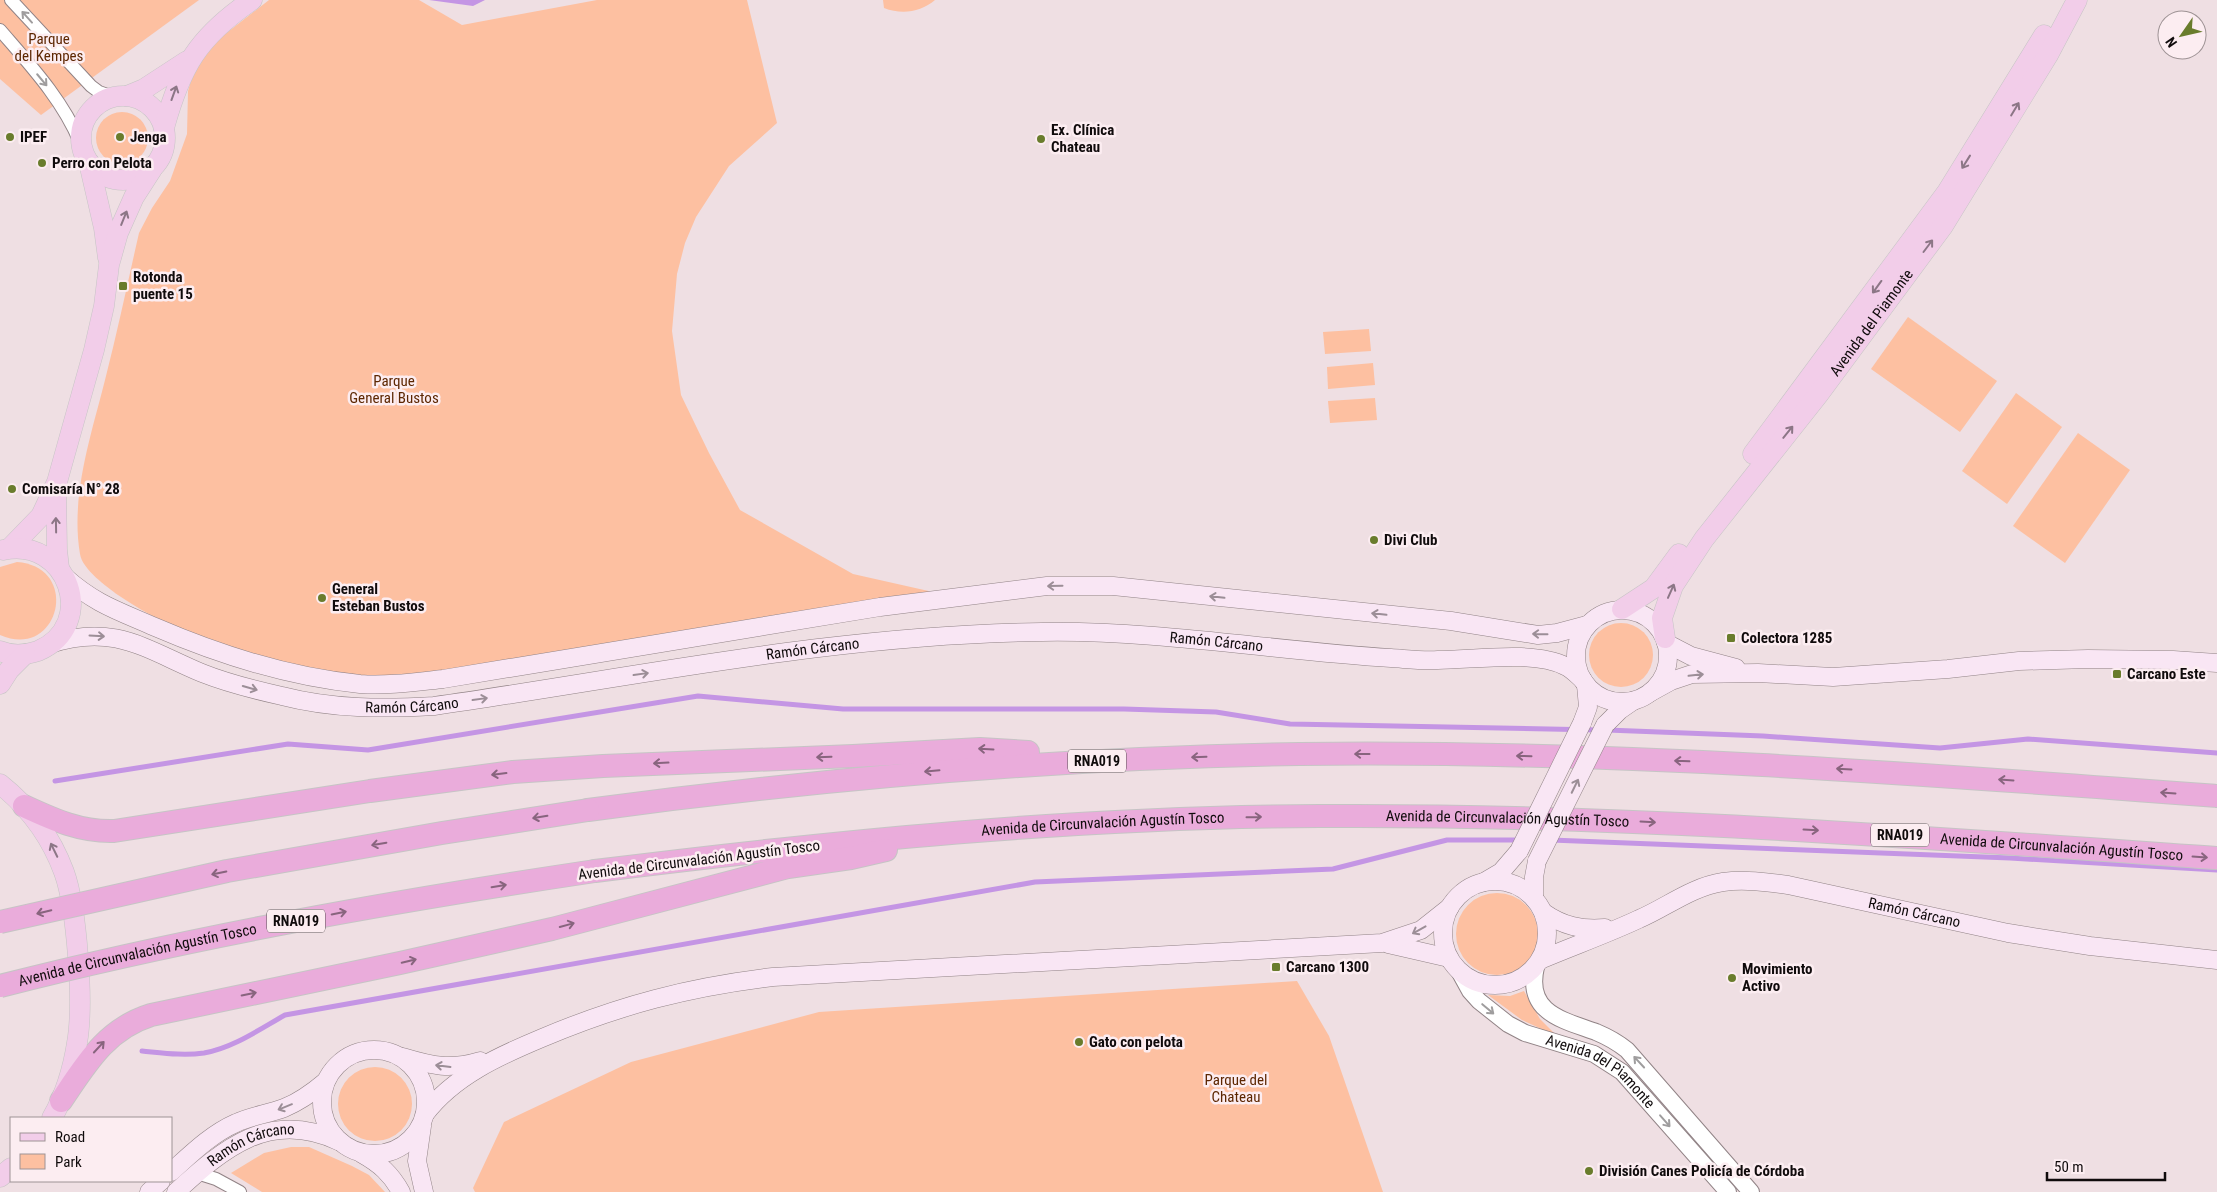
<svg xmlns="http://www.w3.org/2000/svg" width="2217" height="1192" font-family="'Roboto Condensed',sans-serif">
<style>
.green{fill:#fdc0a1}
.water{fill:#c495e4}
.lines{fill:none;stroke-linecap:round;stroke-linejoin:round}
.stream{stroke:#c495e4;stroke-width:5}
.minor-casing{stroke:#918386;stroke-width:14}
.tertiary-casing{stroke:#918386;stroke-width:18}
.secondary-casing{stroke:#918386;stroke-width:19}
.primary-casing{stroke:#c6c4c5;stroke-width:21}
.motorway-casing{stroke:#c6c4c5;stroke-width:24}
.minor{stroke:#fff;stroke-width:12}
.tertiary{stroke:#fff;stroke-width:16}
.secondary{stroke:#f9e6f4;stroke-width:18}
.primary{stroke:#f2cde9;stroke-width:20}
.motorway{stroke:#eaacdb;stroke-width:22}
.secondary-bridge-casing{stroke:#918386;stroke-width:19;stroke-linecap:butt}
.motorway-bridge-casing{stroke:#c6c4c5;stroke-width:24;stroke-linecap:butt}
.secondary-bridge{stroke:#f9e6f4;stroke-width:18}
.motorway-bridge{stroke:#eaacdb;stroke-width:22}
.oneway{stroke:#9f9d9e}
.oneway2{stroke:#8c7686}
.oneway3{stroke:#9c8e97}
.oneway4{stroke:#88647e}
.poi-dot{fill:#697c2c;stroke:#fcedf1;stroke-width:2}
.labels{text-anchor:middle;stroke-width:5;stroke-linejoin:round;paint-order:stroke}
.shield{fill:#fcedf1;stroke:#574f51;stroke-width:1}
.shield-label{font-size:14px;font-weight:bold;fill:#100b0c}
.park-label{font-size:15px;fill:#5d2702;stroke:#fcedf1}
.poi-label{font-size:15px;font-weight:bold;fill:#100b0c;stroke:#fcedf1;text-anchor:start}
.street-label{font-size:15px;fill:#100b0c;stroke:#fcedf1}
</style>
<rect width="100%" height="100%" fill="#efdfe3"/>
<g class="green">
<polygon points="0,0 199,0 41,115 0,79"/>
<path d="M269 0H419L462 25 597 0H747L777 123 729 166 696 217 685 243 677 274 672 331 681 395 709 453 740 510 853 574 933 592 430 674C414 675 398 677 381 677 296 676 188 643 118 595 107 587 82 569 80 554 70 495 92 433 106 376 118 329 128 281 139 233L152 208 170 181 187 134 188 91 195 67 220 38Z"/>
<path d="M883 0H935C921 12 902 15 884 8Z"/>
<circle cx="122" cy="138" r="26"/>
<polygon points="1908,317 1997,381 1960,432 1871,369"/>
<polygon points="1369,329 1371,351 1325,354 1323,332"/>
<polygon points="1373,363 1375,385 1328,389 1327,367"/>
<polygon points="2016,393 2062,427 2007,504 1962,471"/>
<polygon points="1375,398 1377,420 1330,423 1328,401"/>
<polygon points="2078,433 2130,470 2065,563 2013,526"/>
<path d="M17 562C82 567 59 661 0 635V567Z"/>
<circle cx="1621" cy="655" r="32"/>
<circle cx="1497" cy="934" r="41"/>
<polygon points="1297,981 1329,1036 1383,1192 475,1192 473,1188 504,1122 631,1062 819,1012"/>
<polygon points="1524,991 1540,1019 1557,1036 1522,1020 1488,995 1510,996"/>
<circle cx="375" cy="1104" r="37"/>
<polygon points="291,1147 309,1147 352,1166 369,1175 385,1192 262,1192 231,1173 264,1153"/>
</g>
<polygon class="water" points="429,0 485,0 473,6"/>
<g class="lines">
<g class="stream">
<polyline points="1607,730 1763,736 1940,748 2028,739 2217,753"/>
<polyline points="55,781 288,744 368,750 698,696 843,709 1124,709 1216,712 1290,724 1598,730"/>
<polyline points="1551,840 2010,858 2217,870"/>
<path d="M142 1051C163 1053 183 1056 204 1053 233 1048 260 1029 285 1015L1035 882 1333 869 1447 840H1520"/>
</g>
<g class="minor-casing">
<g id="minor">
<polyline points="11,0 91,86 99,92 113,97"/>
<path d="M0 30C30 65 62 99 80 142"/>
<polyline points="197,1173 216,1179 240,1192"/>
</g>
</g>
<g class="tertiary-casing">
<g id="tertiary">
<path d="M1536 967C1525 1013 1563 1020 1596 1032 1608 1037 1617 1042 1627 1050L1751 1192"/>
<path id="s1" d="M1459 971 1470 991 1479 1001 1508 1024 1525 1033 1594 1054 1622 1072 1728 1192"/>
</g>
</g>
<g class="secondary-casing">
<g id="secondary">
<path d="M65 577C95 604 119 611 155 627 220 655 288 677 360 684 387 686 415 682 443 679L880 607 1047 586H1113L1451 621 1538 635 1557 633 1587 625"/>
<circle cx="1622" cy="656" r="46"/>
<polyline points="1666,643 1691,656 1736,668"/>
<path id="s2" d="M50 644C114 623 145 649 202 673 227 683 255 690 282 696 332 709 383 709 434 706 636 677 837 634 1042 632 1159 630 1275 651 1391 658 1407 659 1422 661 1438 660 1473 660 1534 650 1565 666 1572 669 1578 676 1583 680"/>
<polyline points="1651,692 1671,681 1692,674 1758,673 1833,677 1948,669 2019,661 2088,659 2173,660 2217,663"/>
<polyline points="1582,723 1588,707 1586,685"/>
<polyline points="1605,725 1620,710 1633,701"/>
<circle cx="1495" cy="933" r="52"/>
<polyline points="1484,882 1501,872 1519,851"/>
<polyline points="1534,898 1534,877 1537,861"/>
<path d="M1543 912C1563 926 1581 930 1605 928"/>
<polyline points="1388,944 1449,958"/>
<path id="s3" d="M1540 960C1573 946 1607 934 1639 919 1667 907 1691 887 1723 882 1744 879 1766 882 1788 885L2008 933 2090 946 2217 960"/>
<circle cx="374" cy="1102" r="52"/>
<path d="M403 1057C433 1066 450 1070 480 1061"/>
<path d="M425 1114C454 1076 499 1056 542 1038 620 1005 689 987 773 977L1382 943 1421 930 1450 907"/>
<polyline points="422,1126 417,1161 424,1192"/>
<path d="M362 1154C380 1164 391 1174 401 1192"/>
<path d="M171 1172C191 1154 211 1134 236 1123 251 1116 268 1114 284 1108 299 1102 313 1092 326 1081"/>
<polyline points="149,1192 161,1181"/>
<path id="s4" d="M176 1192C224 1148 270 1109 338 1141"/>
</g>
</g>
<g class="primary-casing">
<g id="primary">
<circle cx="123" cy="138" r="42"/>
<polyline points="127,96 144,89 187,61"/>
<path d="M164 128C181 66 198 37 252 0"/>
<polyline points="89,163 104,228 108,258"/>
<polyline points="1753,454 1947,192 2044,35"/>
<polyline points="56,489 57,550 59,568"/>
<polyline points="10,548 41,516 57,482 94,350 104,306 109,265 118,233 134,197 152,169"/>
<polyline points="1622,609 1654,588 1679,554"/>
<path id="s5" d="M1665 638 1662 618 1673 586 1704 539 1818 395 1943 226 2048 55 2077 0"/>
<path d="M0 651C12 656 26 655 38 651 99 625 68 536 3 550"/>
<polyline points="0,684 9,670 25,654"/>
<path d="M0 784C29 807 51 837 64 872 77 908 84 1004 77 1043 73 1069 65 1095 52 1118"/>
<polyline points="0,1177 11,1168"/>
</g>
</g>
<g class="motorway-casing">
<g id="motorway">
<path d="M24 806C54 820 81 832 114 831L370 791 513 772 603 766 853 756 980 749 1028 752"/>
<path d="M588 810C825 778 1060 758 1299 754 1606 750 1911 773 2217 796"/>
<path id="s6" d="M595 871C836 841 1077 817 1320 816 1620 814 1918 837 2217 858"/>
<path d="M61 1101C86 1064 106 1029 151 1015L400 963 552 929 788 867 851 858 886 850"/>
</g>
</g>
<use href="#minor" class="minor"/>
<use href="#tertiary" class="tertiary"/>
<use href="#secondary" class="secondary"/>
<use href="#primary" class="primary"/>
<use href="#motorway" class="motorway"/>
<g class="secondary-bridge-casing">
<g id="secondary-bridge">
<polyline points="1519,851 1582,723"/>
<polyline points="1537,861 1605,725"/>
</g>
</g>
<g class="motorway-bridge-casing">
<g id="motorway-bridge">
<polyline points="0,922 227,871 442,833 588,810"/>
<path id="s7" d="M0 986C196 936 395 901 595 871"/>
</g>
</g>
<use href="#secondary-bridge" class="secondary-bridge"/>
<use href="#motorway-bridge" class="motorway-bridge"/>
</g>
<defs><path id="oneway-shaft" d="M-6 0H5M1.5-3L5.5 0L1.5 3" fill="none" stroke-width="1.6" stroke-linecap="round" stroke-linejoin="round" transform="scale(1.25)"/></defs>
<g class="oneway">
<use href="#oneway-shaft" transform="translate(27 17) rotate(-132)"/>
<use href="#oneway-shaft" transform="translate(42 80) rotate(50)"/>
<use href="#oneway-shaft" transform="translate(1488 1009) rotate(40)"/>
<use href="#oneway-shaft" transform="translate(1639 1062) rotate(-133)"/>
<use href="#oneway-shaft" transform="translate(1665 1121) rotate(49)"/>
</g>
<g class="oneway2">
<use href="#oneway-shaft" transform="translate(174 93) rotate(-70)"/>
<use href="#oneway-shaft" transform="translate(2015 109) rotate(-59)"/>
<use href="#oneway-shaft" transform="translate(1966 162) rotate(122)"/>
<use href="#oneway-shaft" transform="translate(124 218) rotate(-68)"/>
<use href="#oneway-shaft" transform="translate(1928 246) rotate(-53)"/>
<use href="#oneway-shaft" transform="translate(1877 287) rotate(126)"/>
<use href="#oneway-shaft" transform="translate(1788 432) rotate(-51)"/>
<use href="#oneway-shaft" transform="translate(56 525) rotate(-91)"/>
<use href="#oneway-shaft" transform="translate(1671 591) rotate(-66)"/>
<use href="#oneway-shaft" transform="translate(54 850) rotate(-116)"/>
</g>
<g class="oneway3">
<use href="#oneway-shaft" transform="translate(1055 586) rotate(179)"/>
<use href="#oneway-shaft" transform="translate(1217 597) rotate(-174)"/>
<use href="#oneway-shaft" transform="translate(1379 614) rotate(-174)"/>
<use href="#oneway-shaft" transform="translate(1540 634) rotate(-179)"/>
<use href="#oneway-shaft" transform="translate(97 636) rotate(3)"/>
<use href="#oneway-shaft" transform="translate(641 674) rotate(-8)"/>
<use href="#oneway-shaft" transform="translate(1696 675) rotate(-6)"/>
<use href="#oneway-shaft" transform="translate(250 688) rotate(16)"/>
<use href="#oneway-shaft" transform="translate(480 699) rotate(-8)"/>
<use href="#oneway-shaft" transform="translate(1575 786) rotate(-64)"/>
<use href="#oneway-shaft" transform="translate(1419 930) rotate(151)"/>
<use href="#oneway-shaft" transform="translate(443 1066) rotate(-173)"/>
<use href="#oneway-shaft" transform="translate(285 1107) rotate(158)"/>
</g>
<g class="oneway4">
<use href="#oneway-shaft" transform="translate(986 749) rotate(-177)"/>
<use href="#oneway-shaft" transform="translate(1362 754) rotate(180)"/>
<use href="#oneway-shaft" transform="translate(1524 756) rotate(-179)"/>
<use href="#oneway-shaft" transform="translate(824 757) rotate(178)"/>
<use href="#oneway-shaft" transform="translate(1199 757) rotate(178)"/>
<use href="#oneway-shaft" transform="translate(1682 761) rotate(-178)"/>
<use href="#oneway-shaft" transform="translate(661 763) rotate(177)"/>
<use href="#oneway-shaft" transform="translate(1844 769) rotate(-177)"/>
<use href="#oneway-shaft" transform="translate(932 771) rotate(175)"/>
<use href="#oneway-shaft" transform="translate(499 774) rotate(173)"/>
<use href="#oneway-shaft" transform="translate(2006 780) rotate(-176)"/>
<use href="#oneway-shaft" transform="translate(2168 793) rotate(-176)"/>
<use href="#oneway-shaft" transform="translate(540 817) rotate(171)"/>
<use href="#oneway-shaft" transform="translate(1254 817) rotate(-1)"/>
<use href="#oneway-shaft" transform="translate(1648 822) rotate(3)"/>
<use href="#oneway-shaft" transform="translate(1811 830) rotate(3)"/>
<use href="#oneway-shaft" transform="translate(379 844) rotate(170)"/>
<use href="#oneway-shaft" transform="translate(2200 857) rotate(4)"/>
<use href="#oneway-shaft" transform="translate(219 873) rotate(168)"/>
<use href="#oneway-shaft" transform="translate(499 886) rotate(-9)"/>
<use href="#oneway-shaft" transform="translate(44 912) rotate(167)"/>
<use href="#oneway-shaft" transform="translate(339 913) rotate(-11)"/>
<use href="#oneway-shaft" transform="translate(567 925) rotate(-15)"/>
<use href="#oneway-shaft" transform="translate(409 961) rotate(-13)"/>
<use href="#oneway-shaft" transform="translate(249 994) rotate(-12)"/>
<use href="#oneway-shaft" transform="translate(99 1047) rotate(-47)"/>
</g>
<g class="poi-dot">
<circle cx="10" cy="137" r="5"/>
<circle cx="120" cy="137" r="5"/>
<circle cx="1041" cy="139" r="5"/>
<circle cx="42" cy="163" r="5"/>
<rect x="118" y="281" width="10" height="10" rx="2.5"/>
<circle cx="12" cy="489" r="5"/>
<circle cx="1374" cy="540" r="5"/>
<circle cx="322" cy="598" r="5"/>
<rect x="1726" y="633" width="10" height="10" rx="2.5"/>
<rect x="2112" y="669" width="10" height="10" rx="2.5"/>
<rect x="1271" y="962" width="10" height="10" rx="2.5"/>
<circle cx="1732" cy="978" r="5"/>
<circle cx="1079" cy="1042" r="5"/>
<circle cx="1589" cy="1171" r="5"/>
</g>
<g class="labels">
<g class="shield">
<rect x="1068" y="749.5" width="58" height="23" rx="4"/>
<rect x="1871" y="823.5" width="58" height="23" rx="4"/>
<rect x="267" y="909.5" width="58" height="23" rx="4"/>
</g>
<g class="shield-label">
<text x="1097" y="766">RNA019</text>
<text x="1900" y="840">RNA019</text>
<text x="296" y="926">RNA019</text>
</g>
<g class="park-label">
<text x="49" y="44">Parque<tspan x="49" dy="17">del Kempes</tspan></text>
<text x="394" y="386">Parque<tspan x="394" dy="17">General Bustos</tspan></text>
<text x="1236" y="1085">Parque del<tspan x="1236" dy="17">Chateau</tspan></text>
</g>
<g class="poi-label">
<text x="1051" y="135">Ex. Clínica<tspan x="1051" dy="17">Chateau</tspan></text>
<text x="20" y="142">IPEF</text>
<text x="130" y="142">Jenga</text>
<text x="52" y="168">Perro con Pelota</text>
<text x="133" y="282">Rotonda<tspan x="133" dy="17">puente 15</tspan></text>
<text x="22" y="494">Comisaría N° 28</text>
<text x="1384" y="545">Divi Club</text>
<text x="332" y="594">General<tspan x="332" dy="17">Esteban Bustos</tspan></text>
<text x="1741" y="643">Colectora 1285</text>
<text x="2127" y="679">Carcano Este</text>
<text x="1286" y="972">Carcano 1300</text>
<text x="1742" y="974">Movimiento<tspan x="1742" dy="17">Activo</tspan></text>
<text x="1089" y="1047">Gato con pelota</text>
<text x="1599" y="1176">División Canes Policía de Córdoba</text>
</g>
<g class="street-label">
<text dy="5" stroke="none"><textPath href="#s5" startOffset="384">Avenida del Piamonte</textPath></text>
<text dy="5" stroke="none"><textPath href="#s2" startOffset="1184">Ramón Cárcano</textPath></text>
<text dy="5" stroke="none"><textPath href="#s2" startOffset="779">Ramón Cárcano</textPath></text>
<text dy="5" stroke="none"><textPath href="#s2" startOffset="374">Ramón Cárcano</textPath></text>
<text dy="5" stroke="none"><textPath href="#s6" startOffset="915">Avenida de Circunvalación Agustín Tosco</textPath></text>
<text dy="5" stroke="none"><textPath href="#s6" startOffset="510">Avenida de Circunvalación Agustín Tosco</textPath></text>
<text dy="5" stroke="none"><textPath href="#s6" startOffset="1470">Avenida de Circunvalación Agustín Tosco</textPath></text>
<text transform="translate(699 860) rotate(-7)" y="5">Avenida de Circunvalación Agustín Tosco</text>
<text dy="5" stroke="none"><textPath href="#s3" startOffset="394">Ramón Cárcano</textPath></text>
<text dy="5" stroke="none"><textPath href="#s7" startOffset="141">Avenida de Circunvalación Agustín Tosco</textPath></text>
<text dy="5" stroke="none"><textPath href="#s1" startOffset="179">Avenida del Piamonte</textPath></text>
<text dy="5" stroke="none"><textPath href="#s4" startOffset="91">Ramón Cárcano</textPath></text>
</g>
</g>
<rect x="10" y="1117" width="162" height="65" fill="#fcedf1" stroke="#9e9395"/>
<rect x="20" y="1133" width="25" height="8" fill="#f2cde9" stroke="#9e9395"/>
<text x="55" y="1142" font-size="15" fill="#100b0c">Road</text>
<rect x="20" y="1154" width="25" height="15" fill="#fdc0a1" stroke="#9e9395"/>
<text x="55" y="1167" font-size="15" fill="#100b0c">Park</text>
<g transform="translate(2182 35) rotate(236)"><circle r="24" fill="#fcedf1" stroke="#9e9395"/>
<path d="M0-4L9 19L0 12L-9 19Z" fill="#697c2c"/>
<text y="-8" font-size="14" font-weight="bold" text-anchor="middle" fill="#100b0c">N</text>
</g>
<path d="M2047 1172v8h118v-8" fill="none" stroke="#100b0c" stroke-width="2.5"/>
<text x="2054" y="1172" font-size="15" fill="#100b0c" stroke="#fcedf1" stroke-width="4" paint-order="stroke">50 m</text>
</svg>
